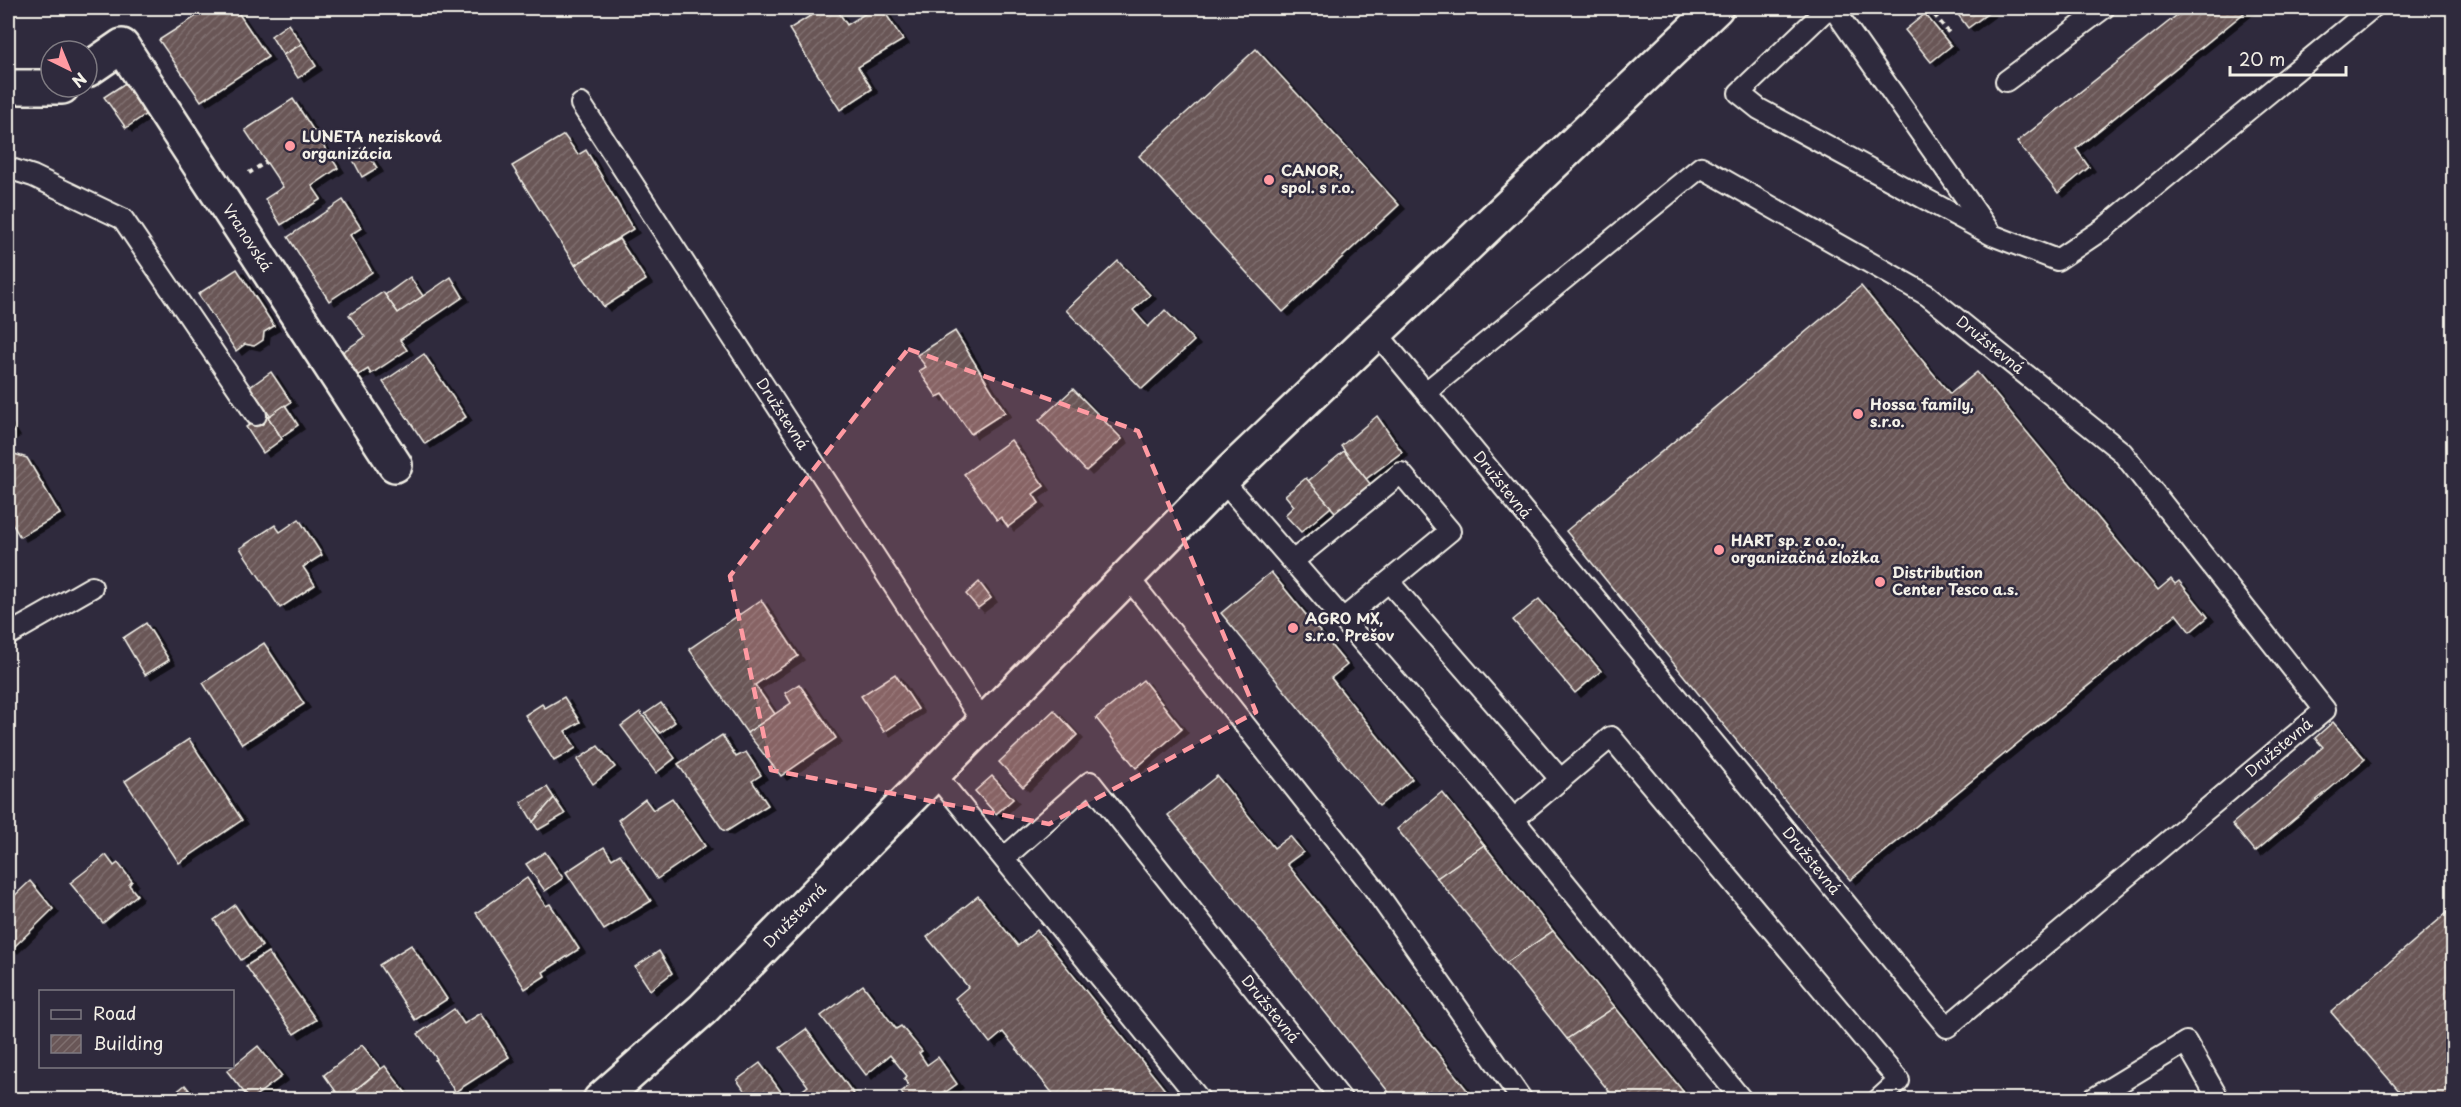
<svg xmlns="http://www.w3.org/2000/svg" width="2461" height="1107" font-family="'Playpen Sans',sans-serif">
<style>
.building{fill:url(#building-hatch);stroke:#f4f1e8;stroke-width:1.5;filter:url(#shadow)}
.lines{fill:none;stroke-linecap:round;stroke-linejoin:round}
.lane-casing{stroke:#f4f1e8;stroke-width:24}
.street-casing{stroke:#f4f1e8;stroke-width:38}
.path{stroke:#f4f1e8;stroke-width:4;stroke-dasharray:4.5 4.5;stroke-linecap:butt}
.lane{stroke:#2f2a3d;stroke-width:20}
.street{stroke:#2f2a3d;stroke-width:33}
.marked{fill:#ff9aa2;fill-opacity:0.2;stroke:#ff9aa2;stroke-width:4.5;stroke-dasharray:12 8;stroke-linejoin:round}
.poi-dot{fill:#ff9aa2;stroke:#2f2a3d;stroke-width:2}
.labels{text-anchor:middle;stroke-width:5;stroke-linejoin:round;paint-order:stroke}
.poi-label{font-size:15px;font-weight:bold;fill:#f4f1e8;stroke:#2f2a3d;text-anchor:start}
.street-label{font-size:15px;fill:#f4f1e8;stroke:#2f2a3d}
</style>
<defs>
<pattern id="building-hatch" width="6" height="6" patternUnits="userSpaceOnUse" patternTransform="scale(1.5)"><rect width="6" height="6" fill="#695657"/><path d="M-1 1l2-2M0 6l6-6M5 7l2-2" fill="none" stroke="#7f6f6f"/></pattern>
<filter id="shadow"><feDropShadow dx="6" dy="4" stdDeviation="0" flood-color="#0009"/></filter>
</defs>
<rect width="100%" height="100%" fill="#2f2a3d"/>
<filter id="ink" filterUnits="userSpaceOnUse"><feTurbulence type="fractalNoise" baseFrequency=".0167" numOctaves="2"/><feDisplacementMap in="SourceGraphic" scale="12" xChannelSelector="R" yChannelSelector="G"/><feConvolveMatrix kernelMatrix="1 2 1 2 8 2 1 2 1" color-interpolation-filters="sRGB"/></filter>
<g filter="url(#ink)">
<g class="building">
<polygon points="209,8 235,8 268,57 201,101 159,40"/>
<polygon points="823,8 836,8 847,25 874,8 882,8 903,40 858,67 872,89 840,110 789,29"/>
<polygon points="1953,8 1995,8 1968,28"/>
<polygon points="2186,8 2250,8 2076,149 2089,167 2058,193 2017,142"/>
<polygon points="1925,14 1951,46 1931,62 1905,30"/>
<polygon points="288,24 302,44 283,55 271,36"/>
<polygon points="302,44 316,66 298,78 283,55"/>
<polygon points="1256,49 1399,205 1283,312 1139,156"/>
<polygon points="133,78 153,109 126,128 104,97"/>
<polygon points="293,99 338,168 312,186 321,199 281,225 265,199 283,187 245,130"/>
<polygon points="564,135 578,155 586,150 633,229 575,265 512,166"/>
<polygon points="364,147 377,168 362,177 350,154"/>
<polygon points="343,200 361,228 350,235 372,272 329,301 288,237"/>
<polygon points="619,239 646,280 604,307 575,265"/>
<polygon points="1118,261 1150,295 1133,310 1148,327 1165,310 1194,341 1142,389 1066,310"/>
<polygon points="237,269 274,326 264,332 263,340 254,346 245,344 236,351 198,294"/>
<polygon points="410,277 423,296 398,313 385,295"/>
<polygon points="451,277 463,297 400,340 407,350 371,374 368,369 357,376 341,353 365,337 349,315 383,292 398,313"/>
<polygon points="1861,286 1950,394 1977,372 2158,590 2171,579 2175,584 2179,581 2208,617 2190,632 2176,614 1850,880 1566,531"/>
<polygon points="955,331 1005,412 971,434 943,394 937,397 919,371 926,367 917,355"/>
<polygon points="424,354 466,417 425,444 383,382"/>
<polygon points="271,372 291,402 270,416 250,387"/>
<polygon points="1073,389 1122,439 1086,471 1039,420"/>
<polygon points="285,405 298,425 281,437 268,417"/>
<polygon points="266,414 282,439 263,453 246,427"/>
<polygon points="1377,416 1402,452 1366,479 1341,446"/>
<polygon points="8,422 14,432 8,436"/>
<polygon points="1011,440 1044,486 1033,494 1039,503 1008,527 1001,517 997,520 964,474"/>
<polygon points="1344,451 1371,485 1335,512 1308,481"/>
<polygon points="8,452 27,458 60,514 20,537 8,516"/>
<polygon points="1306,478 1331,507 1301,532 1285,515 1294,506 1285,495"/>
<polygon points="299,519 322,555 303,567 315,585 280,608 240,548 275,525 280,532"/>
<polygon points="1271,572 1347,665 1331,678 1412,779 1379,806 1221,613"/>
<polygon points="979,582 991,598 978,608 966,594"/>
<polygon points="1539,599 1601,671 1575,693 1513,620"/>
<polygon points="761,600 798,656 755,685 775,714 747,733 689,649"/>
<polygon points="146,623 169,660 145,675 123,638"/>
<polygon points="264,643 304,704 242,744 203,683"/>
<polygon points="895,674 918,709 884,732 861,696"/>
<polygon points="1143,680 1182,729 1136,768 1096,718"/>
<polygon points="799,684 836,738 781,776 747,733 791,703 785,693"/>
<polygon points="564,697 580,722 565,731 576,748 554,761 525,715 542,704 545,708"/>
<polygon points="661,703 675,722 660,733 645,714"/>
<polygon points="1054,710 1077,735 1023,787 999,762"/>
<polygon points="640,712 675,758 656,773 621,726"/>
<polygon points="2333,722 2365,759 2255,852 2232,824 2323,747 2315,738"/>
<polygon points="722,735 736,757 746,752 761,775 752,781 768,805 727,831 723,830 678,764"/>
<polygon points="189,739 242,820 179,863 125,781"/>
<polygon points="598,746 615,767 593,784 577,760"/>
<polygon points="992,776 1013,799 996,814 975,791"/>
<polygon points="1217,776 1274,848 1290,836 1303,852 1287,864 1475,1100 1395,1100 1168,815"/>
<polygon points="547,787 554,798 533,822 521,802"/>
<polygon points="1442,792 1484,845 1437,878 1397,829"/>
<polygon points="554,798 565,814 538,830 533,822"/>
<polygon points="672,798 705,846 657,879 618,820 645,799 653,810"/>
<polygon points="1484,845 1553,931 1506,963 1437,878"/>
<polygon points="604,847 612,859 620,854 651,901 604,930 566,872"/>
<polygon points="545,852 563,878 545,891 526,864"/>
<polygon points="106,855 114,866 118,863 132,881 129,885 137,895 103,923 70,883"/>
<polygon points="527,878 546,906 550,904 579,949 543,972 545,976 525,989 476,913"/>
<polygon points="30,881 53,909 12,949 8,944 8,902"/>
<polygon points="978,896 1018,946 1037,930 1173,1100 1058,1100 1003,1032 990,1043 955,998 968,987 927,937"/>
<polygon points="235,905 262,946 241,960 214,920"/>
<polygon points="2454,907 2454,1100 2407,1100 2331,1012"/>
<polygon points="1553,931 1615,1007 1567,1039 1506,963"/>
<polygon points="411,945 447,999 415,1020 379,965"/>
<polygon points="659,951 672,973 650,990 635,967"/>
<polygon points="268,952 316,1020 294,1034 246,966"/>
<polygon points="863,985 896,1029 901,1026 922,1051 919,1053 927,1065 938,1057 957,1084 934,1100 906,1100 901,1092 909,1086 904,1079 907,1076 890,1055 866,1075 821,1016"/>
<polygon points="1615,1007 1690,1100 1616,1100 1567,1039"/>
<polygon points="454,1009 464,1024 481,1013 509,1057 455,1092 435,1060 437,1059 418,1034"/>
<polygon points="806,1029 858,1100 804,1100 799,1093 808,1086 780,1048"/>
<polygon points="362,1045 381,1069 342,1100 324,1075"/>
<polygon points="258,1046 282,1076 250,1100 227,1071"/>
<polygon points="760,1063 787,1100 751,1100 737,1080"/>
<polygon points="385,1066 411,1100 344,1100 381,1069"/>
<polygon points="185,1085 197,1100 166,1100"/>
<polygon points="945,1091 950,1100 934,1100"/>
</g>
<g class="lines">
<g class="lane-casing">
<g id="lane">
<polyline points="1828,8 1739,93 1759,109 1992,235 2057,260 2103,229 2372,8"/>
<polyline points="1833,8 1989,231"/>
<polyline points="2006,81 2104,8"/>
<polyline points="581,104 983,723"/>
<polyline points="8,168 33,176 123,219 256,415"/>
<polyline points="1376,332 1535,525 1541,532 1947,1027 2325,710 2122,452 1927,295 1701,167 1426,392"/>
<polyline points="1222,480 1471,767 1742,1100"/>
<polyline points="1293,561 1401,473 1450,531 1343,619"/>
<polyline points="1127,576 1373,887 1522,1100"/>
<polyline points="1389,582 1561,780"/>
<polyline points="8,635 92,587"/>
<polyline points="934,773 1200,1100"/>
<polyline points="1514,819 1611,737 1899,1081 1878,1100"/>
<polyline points="1004,858 1090,782 1342,1100"/>
<polyline points="2091,1100 2186,1042 2219,1100"/>
</g>
</g>
<g class="street-casing">
<g id="street">
<polyline points="87,70 122,46 395,465"/>
<polyline points="8,87 62,87"/>
<polyline points="600,1100 703,1009 1231,471 1716,8"/>
</g>
</g>
<g class="path">
<polyline points="1929,8 1949,33"/>
<polyline points="249,173 266,162"/>
</g>
<use href="#lane" class="lane"/>
<use href="#street" class="street"/>
</g>
</g>
<path class="marked" d="M908 349 1138 431 1256 712 1049 824 771 770 730 576Z"/>
<g class="poi-dot">
<circle cx="290" cy="146" r="6"/>
<circle cx="1269" cy="180" r="6"/>
<circle cx="1858" cy="414" r="6"/>
<circle cx="1719" cy="550" r="6"/>
<circle cx="1880" cy="582" r="6"/>
<circle cx="1293" cy="628" r="6"/>
</g>
<g class="labels">
<g class="poi-label">
<text x="302" y="142">LUNETA nezisková<tspan x="302" dy="17">organizácia</tspan></text>
<text x="1281" y="176">CANOR,<tspan x="1281" dy="17">spol. s r.o.</tspan></text>
<text x="1870" y="410">Hossa family,<tspan x="1870" dy="17">s.r.o.</tspan></text>
<text x="1731" y="546">HART sp. z o.o.,<tspan x="1731" dy="17">organizačná zložka</tspan></text>
<text x="1892" y="578">Distribution<tspan x="1892" dy="17">Center Tesco a.s.</tspan></text>
<text x="1305" y="624">AGRO MX,<tspan x="1305" dy="17">s.r.o. Prešov</tspan></text>
</g>
<g class="street-label">
<text transform="translate(247 238) rotate(57)" y="5">Vranovská</text>
<text transform="translate(1990 345) rotate(39)" y="5">Družstevná</text>
<text transform="translate(782 414) rotate(57)" y="5">Družstevná</text>
<text transform="translate(1502 485) rotate(51)" y="5">Družstevná</text>
<text transform="translate(2279 748) rotate(-40)" y="5">Družstevná</text>
<text transform="translate(1811 861) rotate(51)" y="5">Družstevná</text>
<text transform="translate(795 916) rotate(-46)" y="5">Družstevná</text>
<text transform="translate(1270 1009) rotate(51)" y="5">Družstevná</text>
</g>
</g>
<rect width="2461" height="1107" fill="none" stroke="#2f2a3d" stroke-width="30"/>
<rect x="15" y="15" width="2431" height="1077" fill="none" stroke="#f4f1e8" stroke-width="2" filter="url(#ink)"/>
<rect x="39" y="990" width="195" height="78" fill="#2f2a3d" stroke="#7e7a81" stroke-width="1.5"/>
<rect x="51" y="1010" width="30" height="9" fill="#2f2a3d" stroke="#7e7a81" stroke-width="1.5"/>
<text x="93" y="1020" font-size="18" fill="#f4f1e8">Road</text>
<rect x="51" y="1035" width="30" height="18" fill="url(#building-hatch)" stroke="#7e7a81" stroke-width="1.5"/>
<text x="93" y="1050" font-size="18" fill="#f4f1e8">Building</text>
<g transform="translate(69 69) rotate(137)"><circle r="28" fill="#2f2a3d" stroke="#7e7a81" stroke-width="1.5"/>
<path d="M0-4.5L10 22L0 15L-10 22Z" fill="#ff9aa2"/>
<text y="-9" font-size="16" font-weight="bold" text-anchor="middle" fill="#f4f1e8">N</text>
</g>
<path d="M2230 66v9h116v-9" fill="none" stroke="#f4f1e8" stroke-width="3"/>
<text x="2239" y="66" font-size="18" fill="#f4f1e8" stroke="#2f2a3d" stroke-width="4.5" paint-order="stroke">20 m</text>
</svg>
